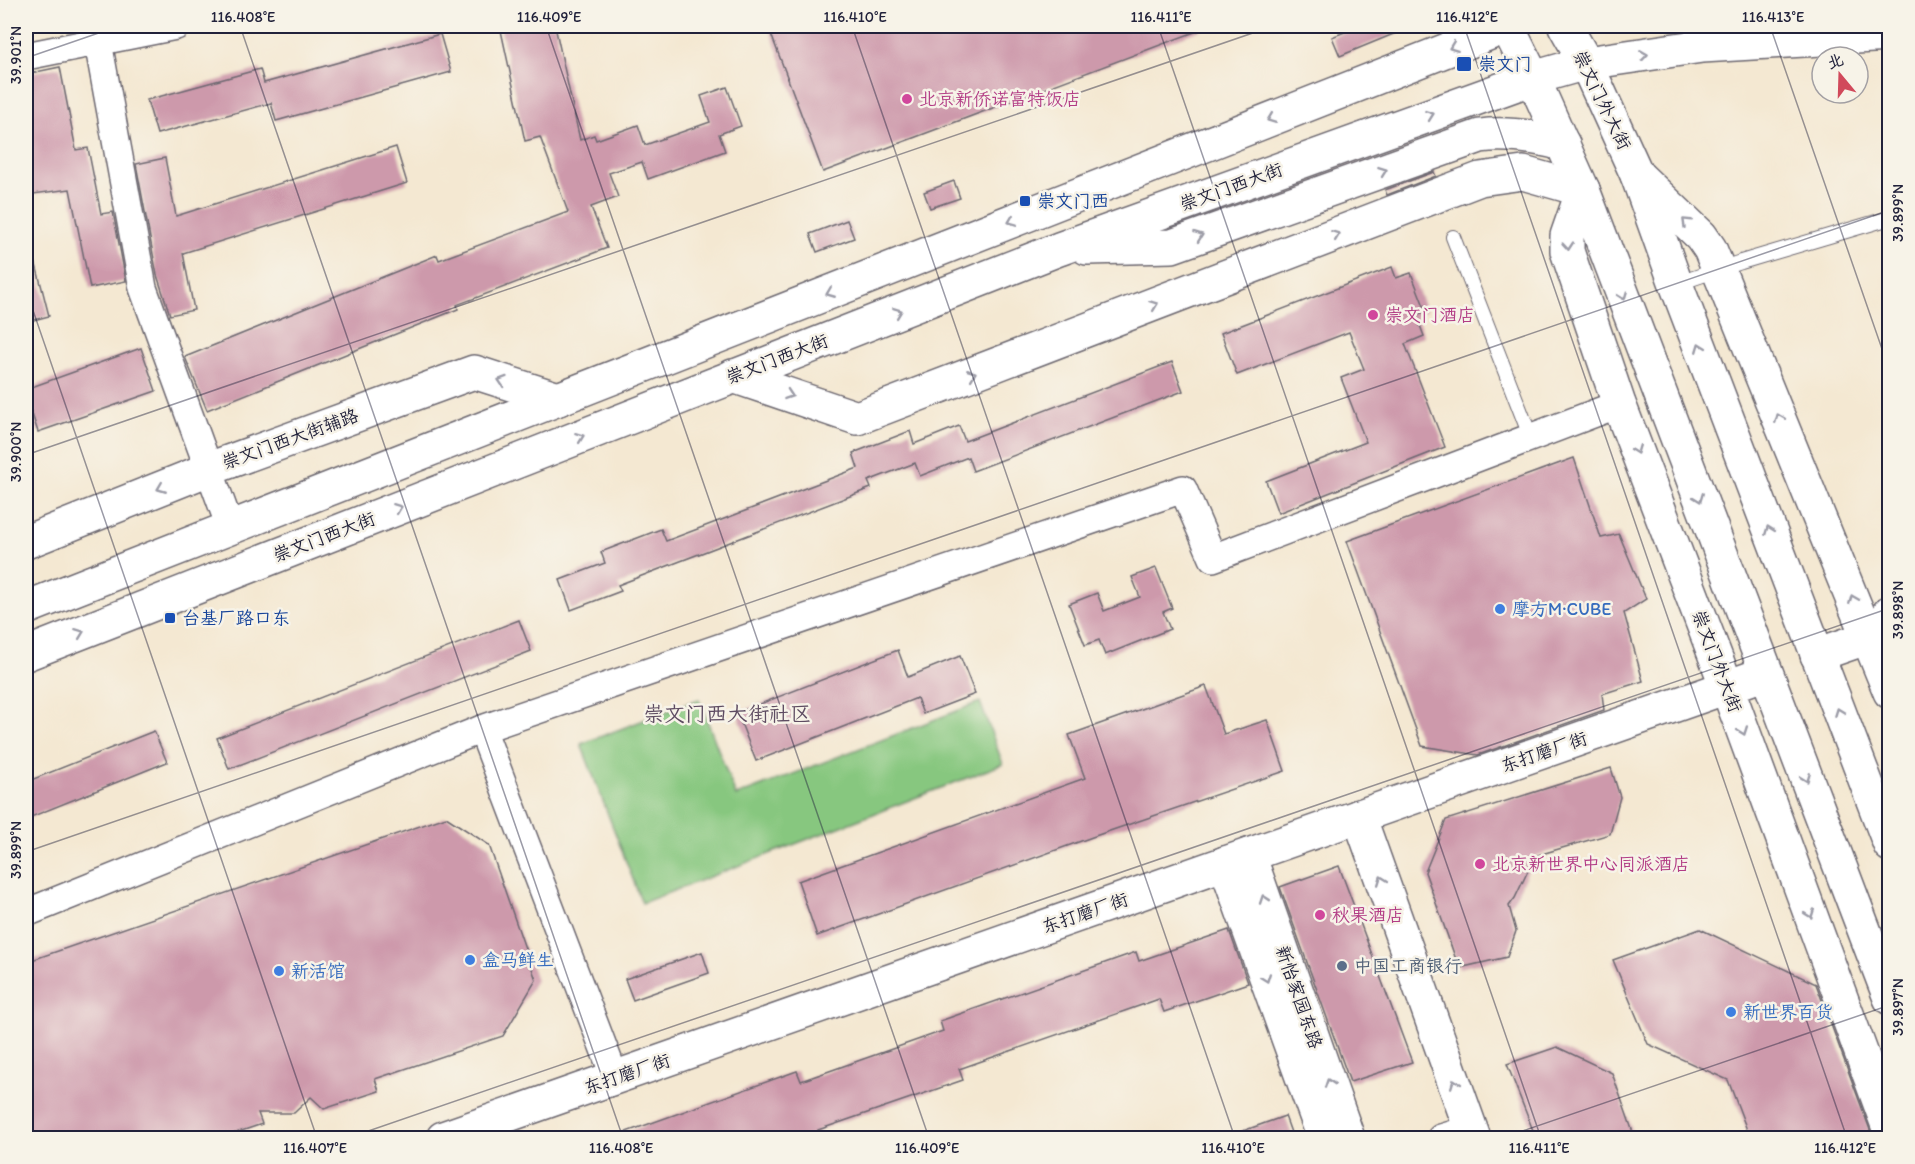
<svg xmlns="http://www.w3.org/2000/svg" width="1915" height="1164" font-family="Itim,'LXGW WenKai TC',sans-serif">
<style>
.green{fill:#87c77f;stroke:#54745d;stroke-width:1.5}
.building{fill:#cd99ab}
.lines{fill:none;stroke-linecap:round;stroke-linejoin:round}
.lane-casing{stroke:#6c6770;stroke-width:16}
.street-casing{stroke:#6c6770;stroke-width:30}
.secondary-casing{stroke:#6c6770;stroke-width:36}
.primary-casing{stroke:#6c6770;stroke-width:36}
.lane{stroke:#fff;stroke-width:14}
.street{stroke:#fff;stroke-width:27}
.secondary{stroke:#fff;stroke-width:33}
.primary{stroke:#fff;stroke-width:33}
.oneway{stroke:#9c9ca7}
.ticks{fill:none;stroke:#22223b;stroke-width:1.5;stroke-opacity:0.45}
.transit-dot{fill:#1a4fb4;stroke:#f7f3e8;stroke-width:2}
.hotel-dot{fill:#d1479c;stroke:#f7f3e8;stroke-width:2}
.shop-dot{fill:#3f7fe0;stroke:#f7f3e8;stroke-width:2}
.service-dot{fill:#5c6f8a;stroke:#f7f3e8;stroke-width:2}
.labels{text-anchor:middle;stroke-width:5;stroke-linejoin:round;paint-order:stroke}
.transit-label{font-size:18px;fill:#164399;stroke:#f7f3e8;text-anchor:start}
.hotel-label{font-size:18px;fill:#b23c85;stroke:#f7f3e8;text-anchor:start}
.street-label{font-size:18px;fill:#22223b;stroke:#f7f3e8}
.shop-label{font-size:18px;fill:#366cbe;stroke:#f7f3e8;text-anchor:start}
.service-label{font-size:18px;fill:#4e5e75;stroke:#f7f3e8;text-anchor:start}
.quarter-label{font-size:21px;fill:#5e4c62;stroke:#f7f3e8}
.neatline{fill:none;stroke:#22223b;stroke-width:2}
.ticks-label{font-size:15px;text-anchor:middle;fill:#22223b}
</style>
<rect width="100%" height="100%" fill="#f7f3e8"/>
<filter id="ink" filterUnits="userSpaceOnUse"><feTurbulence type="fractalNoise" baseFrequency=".0167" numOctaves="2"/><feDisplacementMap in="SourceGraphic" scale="12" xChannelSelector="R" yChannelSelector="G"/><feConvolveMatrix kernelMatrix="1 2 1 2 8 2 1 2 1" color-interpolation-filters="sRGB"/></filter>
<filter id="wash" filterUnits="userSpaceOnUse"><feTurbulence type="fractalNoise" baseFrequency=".008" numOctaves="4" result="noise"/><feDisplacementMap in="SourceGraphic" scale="24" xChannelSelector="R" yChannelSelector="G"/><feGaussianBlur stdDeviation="1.35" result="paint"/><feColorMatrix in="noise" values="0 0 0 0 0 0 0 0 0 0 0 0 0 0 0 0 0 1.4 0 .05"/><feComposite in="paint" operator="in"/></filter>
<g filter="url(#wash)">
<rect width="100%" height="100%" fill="#f4e8d2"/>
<polygon class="green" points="699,699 736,796 980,702 1003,764 642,903 581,744"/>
<g id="blocks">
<g class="building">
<polygon points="500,26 555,26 580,140 594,135 596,140 638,125 645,145 710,122 701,96 727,87 741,126 719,134 725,151 648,179 642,162 609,173 618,197 591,207 607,248 457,305 458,309 207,410 185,357 437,255 439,260 568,212 540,137 525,141"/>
<polygon points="768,26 1208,26 1208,27 823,172"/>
<polygon points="1360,26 1413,26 1340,56 1332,37"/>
<polygon points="440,34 451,72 276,121 271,103 157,134 147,100 260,69 264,83"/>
<polygon points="60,67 76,150 88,148 101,214 113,212 126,281 90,288 70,189 26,195 26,74"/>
<polygon points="396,147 407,183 183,253 194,310 170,315 157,275 136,164 165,158 176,216"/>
<polygon points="1434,172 1436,176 1387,195 1385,190"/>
<polygon points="954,181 960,198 930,208 924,192"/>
<polygon points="847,220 854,238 817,252 810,234"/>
<polygon points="32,249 49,316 26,322 26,250"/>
<polygon points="1392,267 1396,278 1411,273 1426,311 1416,315 1424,336 1405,344 1445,447 1278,513 1266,481 1366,442 1341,378 1364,369 1349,332 1237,375 1221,333"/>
<polygon points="141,348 156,391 38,432 26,396 26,389"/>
<polygon points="1172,362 1183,391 973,471 968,457 920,476 915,463 868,481 871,488 618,585 621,591 571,610 560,580 605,563 601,552 661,529 666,541 858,468 853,453 910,431 914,444 959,426 965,441"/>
<polygon points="1574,458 1601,538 1619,534 1646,599 1624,613 1643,681 1602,694 1604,710 1478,755 1422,746 1347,541"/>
<polygon points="1156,568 1172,608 1163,612 1170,629 1105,655 1099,640 1085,645 1069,604 1097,593 1104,611 1140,597 1132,577"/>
<polygon points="519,620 531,651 229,769 217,738"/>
<polygon points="898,650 908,677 960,656 975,694 923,714 917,698 756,761 737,713"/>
<polygon points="1206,686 1224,734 1267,720 1285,771 1095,836 817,936 798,881 1085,778 1069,735"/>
<polygon points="154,731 167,762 26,819 26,782"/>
<polygon points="1611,768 1620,797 1610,834 1535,856 1515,898 1509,906 1516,931 1507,957 1459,968 1425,872 1446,820"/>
<polygon points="446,817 489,845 536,980 503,1036 375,1079 379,1091 324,1109 311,1097 294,1113 258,1113 262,1124 221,1138 26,1138 26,962"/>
<polygon points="1339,866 1412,1062 1350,1082 1280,887"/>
<polygon points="1700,929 1816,984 1873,1138 1750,1138 1728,1080 1648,1044 1613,960"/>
<polygon points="1229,930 1248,983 1164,1012 1159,999 959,1069 963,1080 818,1130 820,1135 810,1138 615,1138 615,1136 797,1071 801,1081 943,1031 940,1021 1136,952 1139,961"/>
<polygon points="702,952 709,973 633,1000 625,979"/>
<polygon points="1557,1047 1612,1073 1635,1138 1536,1138 1507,1064"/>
<polygon points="1285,1116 1293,1138 1230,1138 1229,1136"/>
</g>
</g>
</g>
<g filter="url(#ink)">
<use href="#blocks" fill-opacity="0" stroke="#6c6770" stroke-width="1.5"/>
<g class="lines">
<g class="lane-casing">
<g id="lane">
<polyline points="1453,237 1531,438"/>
<polyline points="1676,284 1741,262 1890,218"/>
</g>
</g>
<g class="street-casing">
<g id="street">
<polyline points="98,42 143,288 230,527"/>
<polyline points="26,56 176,26"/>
<polyline points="482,729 615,1078"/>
<polyline points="26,913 482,729 1183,489 1213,558 1619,404"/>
<polyline points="1441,1138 1471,1129"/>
</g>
</g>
<g class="secondary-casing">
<g id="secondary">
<polyline points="1637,175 1701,236 1710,249 1890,692"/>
<polyline points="1583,190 1567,236 1567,251 1619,404 1727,687 1890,1131"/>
<polyline points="26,542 209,469 474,372 558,399"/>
<polyline points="1888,642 1869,637 1890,612"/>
<polyline points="1359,816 1474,1138"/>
<polyline points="1249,855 1348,1138"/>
<polyline points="1225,863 1324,1138"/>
<polyline points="443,1138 1727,687"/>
</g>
</g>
<g class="primary-casing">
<g id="primary">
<polyline points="1507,26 1533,78 1583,190 1890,998"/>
<polyline points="1565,26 1586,63 1637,175 1676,284 1890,845"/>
<path d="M1087 248 1172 246 1480 136C1508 132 1536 137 1563 144"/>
<polyline points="733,376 857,418 1480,179 1523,173 1583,190"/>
<polyline points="26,608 1508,26"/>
<polyline points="26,654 1059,249 1533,78 1586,63 1702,46 1890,35"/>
<polyline points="1817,655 1869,637"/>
<polyline points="1727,687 1766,673"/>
</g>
</g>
<use href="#lane" class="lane"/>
<use href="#street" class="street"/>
<use href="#secondary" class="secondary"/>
<use href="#primary" class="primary"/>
</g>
<defs><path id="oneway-chevron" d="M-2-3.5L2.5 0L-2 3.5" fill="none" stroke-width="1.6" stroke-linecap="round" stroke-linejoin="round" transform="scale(1.5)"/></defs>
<g class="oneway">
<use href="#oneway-chevron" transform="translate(1453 47) rotate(159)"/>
<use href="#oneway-chevron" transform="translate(1644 55) rotate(-8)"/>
<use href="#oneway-chevron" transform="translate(1430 115) rotate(-20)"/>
<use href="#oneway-chevron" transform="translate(1271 119) rotate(159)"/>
<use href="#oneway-chevron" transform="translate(1383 171) rotate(-20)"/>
<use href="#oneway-chevron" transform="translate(1012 221) rotate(158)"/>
<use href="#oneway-chevron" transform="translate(1686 222) rotate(-136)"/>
<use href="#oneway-chevron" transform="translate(1336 235) rotate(-21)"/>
<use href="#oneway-chevron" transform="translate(1199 236) rotate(-20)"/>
<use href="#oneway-chevron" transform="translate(1568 246) rotate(85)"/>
<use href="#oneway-chevron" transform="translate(830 293) rotate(158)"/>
<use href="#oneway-chevron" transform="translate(1623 296) rotate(69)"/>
<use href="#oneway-chevron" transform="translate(1154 305) rotate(-21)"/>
<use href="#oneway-chevron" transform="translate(898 312) rotate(-21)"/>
<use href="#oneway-chevron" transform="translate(1700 347) rotate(-111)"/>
<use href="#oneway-chevron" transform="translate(972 374) rotate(-21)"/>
<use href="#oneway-chevron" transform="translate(502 381) rotate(-162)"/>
<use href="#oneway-chevron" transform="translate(789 395) rotate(19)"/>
<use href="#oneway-chevron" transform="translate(1779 418) rotate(-112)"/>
<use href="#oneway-chevron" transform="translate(580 437) rotate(-21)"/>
<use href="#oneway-chevron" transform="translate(1636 450) rotate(69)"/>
<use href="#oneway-chevron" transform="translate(161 488) rotate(158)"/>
<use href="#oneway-chevron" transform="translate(1699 498) rotate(69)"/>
<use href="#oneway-chevron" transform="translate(398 508) rotate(-21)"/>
<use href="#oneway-chevron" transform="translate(1769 530) rotate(-111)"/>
<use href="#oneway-chevron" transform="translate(1853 599) rotate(-112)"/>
<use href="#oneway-chevron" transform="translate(80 633) rotate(-21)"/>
<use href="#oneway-chevron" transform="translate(1839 712) rotate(-111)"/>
<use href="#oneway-chevron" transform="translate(1743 731) rotate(70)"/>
<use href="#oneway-chevron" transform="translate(1806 778) rotate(69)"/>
<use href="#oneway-chevron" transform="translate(1382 880) rotate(-110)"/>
<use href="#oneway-chevron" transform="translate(1264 899) rotate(-109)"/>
<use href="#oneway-chevron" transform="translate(1810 914) rotate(70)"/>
<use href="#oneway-chevron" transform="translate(1266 978) rotate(70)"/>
<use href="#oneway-chevron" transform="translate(1329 1083) rotate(-109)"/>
<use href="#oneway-chevron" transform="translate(1455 1083) rotate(-110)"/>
</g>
</g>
<path class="ticks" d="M240 26 623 1138M546 26 929 1138M852 26 1235 1138M1158 26 1541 1138M1464 26 1847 1138M1770 26 1890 372M26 58 119 26M26 290 317 1138M26 455 1273 26M26 852 1890 210M348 1138 1890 608M1502 1138 1890 1005"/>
<g class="transit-dot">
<rect x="1456" y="56" width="16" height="16" rx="3"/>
<rect x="1019" y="195" width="12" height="12" rx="3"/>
<rect x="164" y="612" width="12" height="12" rx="3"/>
</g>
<g class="hotel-dot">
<circle cx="907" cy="99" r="6"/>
<circle cx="1373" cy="315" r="6"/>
<circle cx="1480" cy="864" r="6"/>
<circle cx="1320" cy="915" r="6"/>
</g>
<g class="shop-dot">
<circle cx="1500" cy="609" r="6"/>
<circle cx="470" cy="960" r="6"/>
<circle cx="279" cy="971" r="6"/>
<circle cx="1731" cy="1012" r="6"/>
</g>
<circle class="service-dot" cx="1342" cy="966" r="6"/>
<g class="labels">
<g class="transit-label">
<text x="1478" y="70">崇文门</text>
<text x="1037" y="207">崇文门西</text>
<text x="182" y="624">台基厂路口东</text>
</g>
<g class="hotel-label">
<text x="919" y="105">北京新侨诺富特饭店</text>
<text x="1385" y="321">崇文门酒店</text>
<text x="1492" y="870">北京新世界中心同派酒店</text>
<text x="1332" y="921">秋果酒店</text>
</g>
<g class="street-label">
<text transform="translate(1602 100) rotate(64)" y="6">崇文门外大街</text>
<text transform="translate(1231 187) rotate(-20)" y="6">崇文门西大街</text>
<text transform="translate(777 359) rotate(-21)" y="6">崇文门西大街</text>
<text transform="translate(290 439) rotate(-20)" y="6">崇文门西大街辅路</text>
<text transform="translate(324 537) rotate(-21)" y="6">崇文门西大街</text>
<text transform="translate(1717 661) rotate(69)" y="6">崇文门外大街</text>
<text transform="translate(1544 752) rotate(-19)" y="6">东打磨厂街</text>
<text transform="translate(1085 913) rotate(-19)" y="6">东打磨厂街</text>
<text transform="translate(1299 997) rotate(71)" y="6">新怡家园东路</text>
<text transform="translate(627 1074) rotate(-19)" y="6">东打磨厂街</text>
</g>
<g class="shop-label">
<text x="1512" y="615">摩方M·CUBE</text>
<text x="482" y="966">盒马鲜生</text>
<text x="291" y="977">新活馆</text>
<text x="1743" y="1018">新世界百货</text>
</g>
<g class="service-label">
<text x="1354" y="972">中国工商银行</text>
</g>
<g class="quarter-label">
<text x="727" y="721">崇文门西大街社区</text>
</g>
</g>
<rect width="1915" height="1164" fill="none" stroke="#f7f3e8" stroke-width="66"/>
<g transform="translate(1840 75) rotate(341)"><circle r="28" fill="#f7f3e8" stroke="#a29fa3" stroke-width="1.5"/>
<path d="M0-4.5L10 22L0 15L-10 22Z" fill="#d1495b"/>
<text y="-9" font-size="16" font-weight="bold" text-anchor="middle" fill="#22223b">北</text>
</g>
<rect x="33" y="33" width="1849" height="1098" class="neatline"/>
<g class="ticks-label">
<text x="243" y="22">116.408°E</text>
<text x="549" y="22">116.409°E</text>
<text x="855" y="22">116.410°E</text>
<text x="1161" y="22">116.411°E</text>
<text x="1467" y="22">116.412°E</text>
<text x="1773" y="22">116.413°E</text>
<text transform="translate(16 55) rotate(-90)" y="5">39.901°N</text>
<text transform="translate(1898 213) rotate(-90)" y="5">39.899°N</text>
<text transform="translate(16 452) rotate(-90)" y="5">39.900°N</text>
<text transform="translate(1898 610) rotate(-90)" y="5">39.898°N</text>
<text transform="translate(16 850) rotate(-90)" y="5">39.899°N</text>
<text transform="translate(1898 1007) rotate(-90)" y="5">39.897°N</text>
<text x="315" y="1153">116.407°E</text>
<text x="621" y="1153">116.408°E</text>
<text x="927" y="1153">116.409°E</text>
<text x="1233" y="1153">116.410°E</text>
<text x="1539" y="1153">116.411°E</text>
<text x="1845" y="1153">116.412°E</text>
</g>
</svg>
